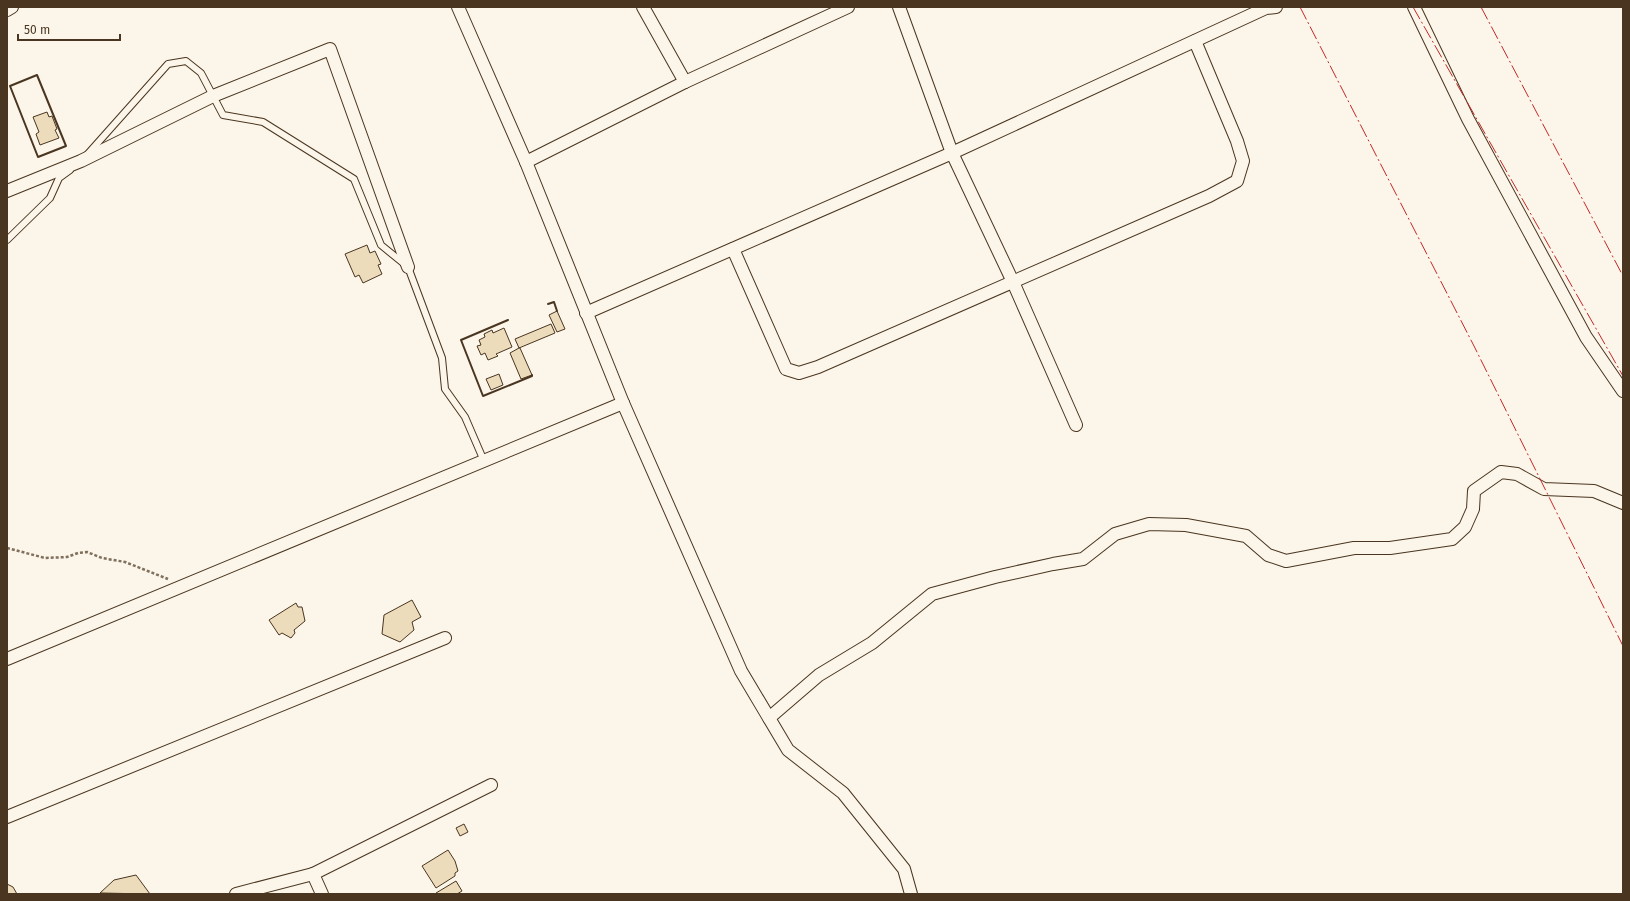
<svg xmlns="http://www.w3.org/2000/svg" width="1630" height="901" font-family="'Fira Sans',sans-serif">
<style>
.building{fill:#ecdcbc;stroke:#4a3520}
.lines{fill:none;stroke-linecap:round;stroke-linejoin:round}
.service-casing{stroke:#4a3520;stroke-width:8}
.minor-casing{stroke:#4a3520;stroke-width:14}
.path{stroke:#7f6f5c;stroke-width:2.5;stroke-dasharray:3 2;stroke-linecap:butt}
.service{stroke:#fbf6e9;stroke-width:6}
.minor{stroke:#fbf6e9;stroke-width:12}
.wall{stroke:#4a3520;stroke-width:2}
.power{stroke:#c62828;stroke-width:1;stroke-dasharray:14 3 2 3;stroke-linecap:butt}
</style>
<rect width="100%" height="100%" fill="#fbf6e9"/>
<g class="building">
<polygon points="47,112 49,117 52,116 57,129 55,130 59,138 40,145 36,134 39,132 33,117"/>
<polygon points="367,245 370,253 375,251 381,264 378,265 382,274 363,283 359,275 355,277 345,254"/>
<polygon points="557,311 565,329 557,332 549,315"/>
<polygon points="551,324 555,333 519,348 515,339"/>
<polygon points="504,328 512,347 496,354 498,356 488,360 485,353 481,355 477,346 481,345 479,340 485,337 484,334 492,330 493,333"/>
<polygon points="519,348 520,348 532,375 521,379 510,353"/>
<polygon points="499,374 503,385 491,390 486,379"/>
<polygon points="412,600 421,617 412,622 414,630 400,642 382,634 384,615"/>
<polygon points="296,603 298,607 302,607 305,621 294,630 295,633 291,638 282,633 279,635 269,620"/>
<polygon points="464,824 468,832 460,836 456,828"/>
<polygon points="448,850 455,861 458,871 455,873 455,876 436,888 422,866"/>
<polygon points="136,875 150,894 100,893 114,880"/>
<polygon points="456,881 462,891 457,894 436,894 436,893"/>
<polygon points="7,884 13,887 17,894 7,894"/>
</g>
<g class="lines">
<g class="service-casing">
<g id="service">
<polyline points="86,156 168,64 186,61 201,73 223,115 263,122 354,179 381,245 408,267 442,358 445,389 465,417 484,461"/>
<polyline points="7,240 50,198 59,178 70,170"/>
</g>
</g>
<g class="minor-casing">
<g id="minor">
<polyline points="458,7 526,162 623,403 741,671 788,750 843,793 904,869 911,894"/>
<polyline points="643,7 685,82"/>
<polyline points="899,7 952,153 1013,282 1076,425"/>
<polyline points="1414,7 1468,119 1586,337 1623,391"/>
<polyline points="7,10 12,7"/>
<polyline points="526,162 685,82 848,7"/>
<polyline points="7,191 81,161 213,96 330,49 408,267"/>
<polyline points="733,249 786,369 799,373 818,367 1209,196 1237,181 1243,161 1237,141 1195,41"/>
<polyline points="586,313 952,153 1266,8 1276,7"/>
<polyline points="7,659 623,403"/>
<polyline points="769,718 819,675 872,643 932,594 995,577 1053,564 1083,559 1115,534 1149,524 1186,525 1246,536 1268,555 1286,561 1354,548 1390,548 1452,539 1465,527 1473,509 1474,491 1501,472 1517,474 1544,489 1594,491 1623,503"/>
<polyline points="7,817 445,638"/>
<polyline points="313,874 322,894"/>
<polyline points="236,894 313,874 491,785"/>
</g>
</g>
<polyline class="path" points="7,548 45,558 67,557 78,553 87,552 102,558 125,562 168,579"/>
<use href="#service" class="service"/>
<use href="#minor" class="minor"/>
<g class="wall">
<polygon points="37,75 66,146 38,157 10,86"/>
<polyline points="548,304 554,302 557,311"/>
<polyline points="508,320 461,340 483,396 532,376 532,375"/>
</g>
<g class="power">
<polyline points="1300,7 1474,346 1623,646"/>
<polyline points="1413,7 1623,376"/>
<polyline points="1481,7 1623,276"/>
</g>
</g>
<rect width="1630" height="901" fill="none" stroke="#4a3520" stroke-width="16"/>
<path d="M18 34v6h102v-6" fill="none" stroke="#4a3520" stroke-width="2"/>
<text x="24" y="34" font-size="12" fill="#4a3520" stroke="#fbf6e9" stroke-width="3" paint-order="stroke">50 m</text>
</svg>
